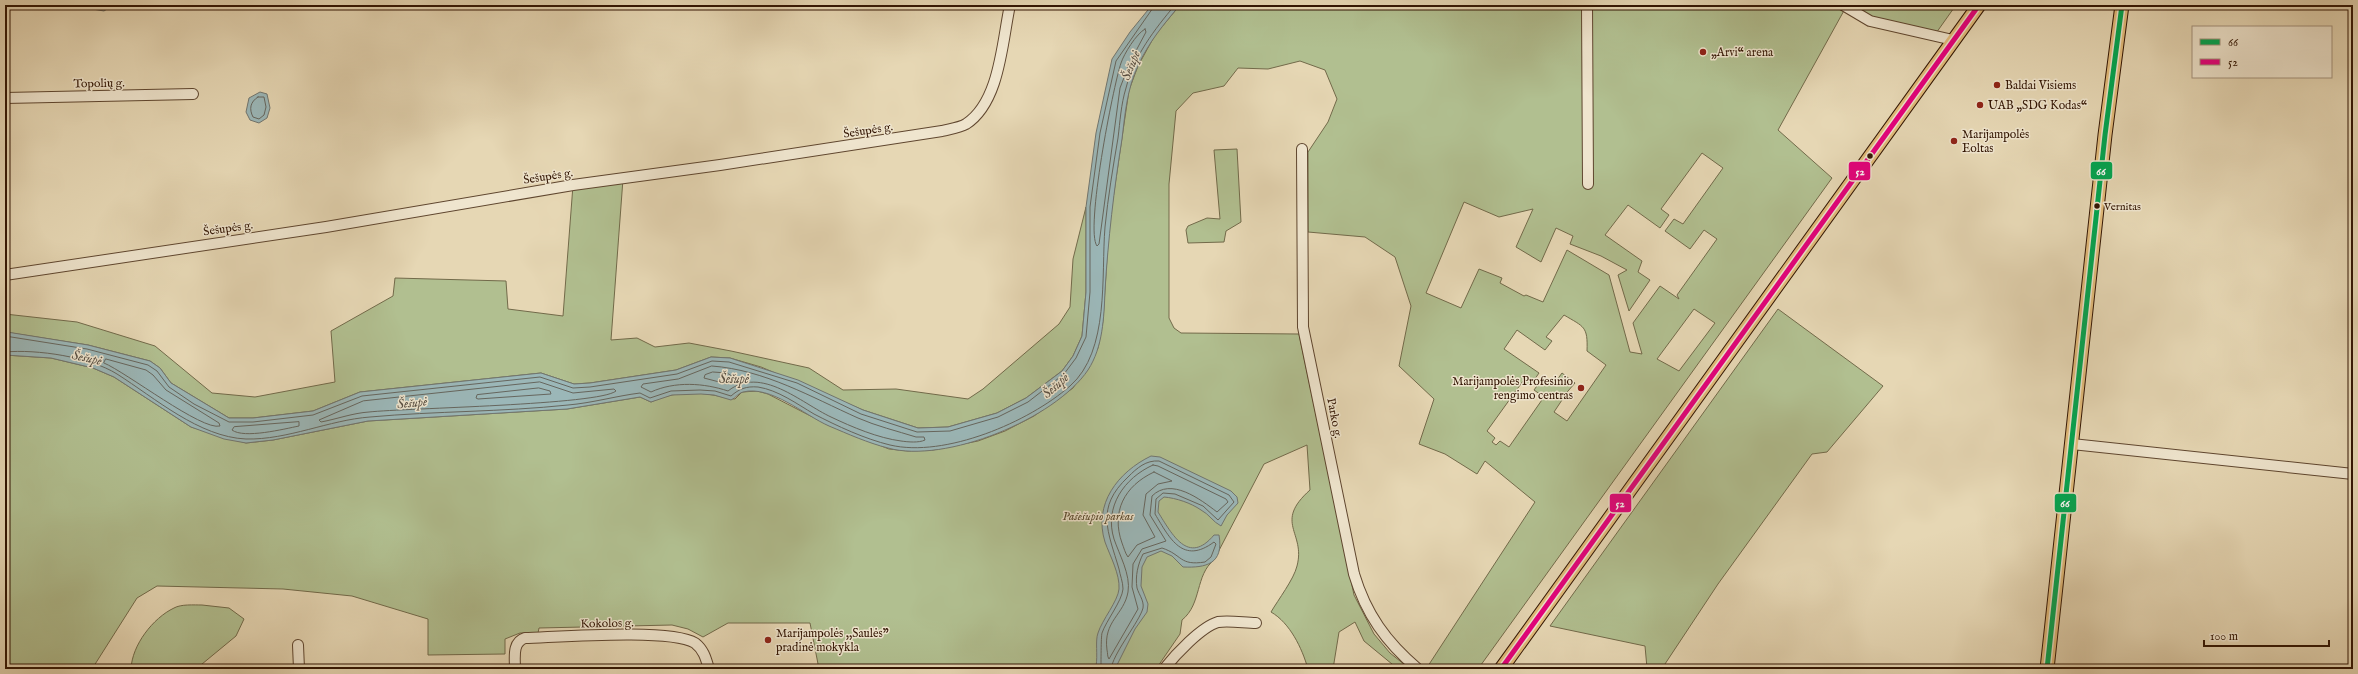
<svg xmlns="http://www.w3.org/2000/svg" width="2358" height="674" font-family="'IM FELL English',serif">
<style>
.green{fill:#b1bf90;stroke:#726a4a;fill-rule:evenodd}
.water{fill:#9bb7b8;stroke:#717670}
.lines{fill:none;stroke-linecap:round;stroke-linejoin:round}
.shore{stroke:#66665e;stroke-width:1}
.minor-casing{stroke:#5f462f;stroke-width:12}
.major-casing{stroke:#321503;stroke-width:15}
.minor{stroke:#efe5ce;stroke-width:10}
.major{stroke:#e3bc7a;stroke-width:13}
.bus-1-casing{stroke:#efe5ce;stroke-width:8}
.bus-2-casing{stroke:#efe5ce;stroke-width:8}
.bus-1{stroke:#00a651;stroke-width:5}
.bus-2{stroke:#e5007d;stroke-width:5}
.poi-dot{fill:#8f2418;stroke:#efe5ce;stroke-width:1.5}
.bus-dot{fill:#321503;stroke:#efe5ce;stroke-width:1.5}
.labels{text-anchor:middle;stroke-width:3;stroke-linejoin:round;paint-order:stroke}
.bus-label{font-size:11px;fill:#321503;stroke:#efe5ce;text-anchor:start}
.poi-label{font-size:12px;fill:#321503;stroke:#efe5ce;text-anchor:start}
.street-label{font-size:12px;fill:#321503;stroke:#efe5ce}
.park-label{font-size:12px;font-style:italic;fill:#58482d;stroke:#efe5ce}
.water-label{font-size:13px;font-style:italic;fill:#574e42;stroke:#efe5ce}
.line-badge{stroke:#efe5ce;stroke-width:1.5}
.badge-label{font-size:11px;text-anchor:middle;font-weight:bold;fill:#fff}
</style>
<rect width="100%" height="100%" fill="#e6d7b4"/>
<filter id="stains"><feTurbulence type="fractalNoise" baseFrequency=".005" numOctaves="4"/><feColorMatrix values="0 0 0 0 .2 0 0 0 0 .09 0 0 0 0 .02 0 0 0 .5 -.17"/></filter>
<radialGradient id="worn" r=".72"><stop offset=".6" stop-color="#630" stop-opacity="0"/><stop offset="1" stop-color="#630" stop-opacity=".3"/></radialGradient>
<g class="green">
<path d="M1180 5H1956L1934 36 1870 21 1846 7 1778 130 1832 178 1478 669H1426L1535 502 1485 461 1477 474 1445 454 1419 444 1434 399 1399 366 1411 306 1395 257 1365 237 1308 232V152L1328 122 1337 99 1325 70 1300 61 1268 69 1238 68 1224 86 1193 93 1176 111 1169 184V318L1174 328 1181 333 1299 334 1354 595 1374 634 1390 653 1410 669H1398L1364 641 1355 622 1339 632 1333 669H1308C1302 648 1290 623 1271 612 1278 600 1294 579 1297 566 1306 532 1273 523 1310 490L1307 445 1264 464 1214 560C1195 575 1202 604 1182 620L1180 634 1156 669H819L810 623H728L703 637 688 629 672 625 539 628 538 633H520L505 639V654L428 655V619L352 596 283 589 157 586 137 598 92 669H5V355L51 358 93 368 114 377 191 427 246 443 273 440 368 421 567 409 640 397 651 402C668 393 693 391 713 395 721 396 726 399 735 399L742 392 757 391 768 394 828 425 889 449 908 451 933 450 978 441 1005 431 1034 416 1073 388 1098 348 1103 321 1109 226 1129 90 1138 66 1155 35ZM1702 153 1723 168 1683 224 1674 219 1665 231 1690 249 1704 230 1717 239 1677 295 1679 299 1660 286 1633 323 1642 354 1630 352 1609 275 1567 250 1543 302 1526 295 1524 296 1500 283 1502 278 1479 269 1461 308 1426 293 1464 202 1499 217 1533 209 1516 247 1541 262 1556 228 1573 236 1570 244 1601 256 1627 270 1618 275 1629 311 1650 280 1638 272 1642 261 1605 235 1628 205 1660 228 1669 215 1661 209ZM1694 309 1715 323 1679 371 1657 359ZM1564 315C1584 327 1588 326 1587 351L1606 365 1567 421 1554 412 1562 400 1561 399 1575 383 1562 373 1554 384 1544 376 1534 390 1544 397 1509 447 1500 441 1496 445 1492 442 1495 438 1487 431 1523 381 1530 386 1539 373 1504 349 1517 330 1545 350 1552 341 1546 337Z"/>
<polygon points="1237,149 1241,222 1226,231 1224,242 1188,243 1186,230 1188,226 1207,218 1220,219 1214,150"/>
<polygon points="623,179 611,340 637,338 655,347 689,343 731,351 809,368 843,390 896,389 968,399 983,389 1059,324 1070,307 1073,259 1086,207 1086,292 1082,336 1073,356 1062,371 1026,398 997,413 948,427 918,428 863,410 761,367 730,358 711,357 676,370 590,383 574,384 541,373 360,392 313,411 253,418 229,418 171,383 160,368 150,361 88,345 5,332 5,314 77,322 155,346 212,393 255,397 335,382 331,331 393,296 395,278 506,281 508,309 563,316 573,185"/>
<polygon points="1778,309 1883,386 1827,452 1812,454 1718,584 1663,667 1647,668 1645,646 1550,626"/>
<path d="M202 605 229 608 244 619 236 636 196 669H131C132 645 153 618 174 608 181 604 194 605 202 605Z"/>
</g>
<g class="water">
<polygon points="79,5 110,5 110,7 104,11 81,7"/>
<path d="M1152 5H1180C1164 24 1148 43 1138 66 1127 89 1125 114 1122 139 1114 189 1108 240 1105 291 1104 317 1103 347 1088 370 1055 419 945 464 888 448 868 443 848 434 829 426 804 415 771 385 743 392 738 393 736 398 731 400L714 395 701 394 672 395 651 402 640 397 567 409 368 421 273 440 246 443 224 439 191 427 114 377 93 368 51 358 5 355 7 332 88 345 150 361 160 368 171 383 229 418H253L313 411 360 392 541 373 574 384 590 383 676 370 711 357 730 358 798 380 863 410 918 428 948 427 997 413 1026 398 1062 371 1073 356 1082 336 1086 292V207L1096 133 1112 59 1130 32Z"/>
<polygon points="260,92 267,94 270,108 267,118 259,123 250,120 246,112 249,98"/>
<path d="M1151 456 1160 457 1231 491 1237 497 1238 503 1227 515 1221 526C1213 522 1209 514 1201 510 1191 503 1176 498 1164 497L1159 501 1158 512C1172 534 1188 566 1214 535H1219C1224 564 1206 568 1183 567L1172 556 1161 551 1147 557 1142 567 1141 586 1148 604 1147 612 1135 629 1117 665 1114 669H1098L1096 666C1098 655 1095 641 1098 633 1102 620 1118 601 1119 589 1120 574 1110 556 1105 542 1093 504 1118 472 1151 456Z"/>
</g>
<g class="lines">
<g class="shore">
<path d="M1145 29 1146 32 1130 62 1120 88 1099 244 1097 246C1085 230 1113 87 1121 63 1124 54 1136 34 1145 29Z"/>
<path d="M258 97H264L266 107 264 115 259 119 253 117C249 109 250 102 258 97Z"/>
<polyline points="5,336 87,349 148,365 157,371 169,387 194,404 229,422 253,422 313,415 362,396 540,377 573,388 590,387 677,374 712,361 729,362 797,383 861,414 917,432 950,431 998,417 1028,402 1064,374 1076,358 1086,337 1090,292 1090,207 1100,133 1116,61 1155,5"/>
<path d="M5 352C37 349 90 357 117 374 155 398 199 437 246 439 288 440 329 420 370 417 436 411 502 412 568 405 592 403 616 396 640 393L650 398 671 391 700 390 715 391 731 396C739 389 746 386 758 387 778 390 797 404 814 414 837 426 865 439 890 445 945 458 1029 422 1070 386 1110 351 1101 275 1105 227 1108 197 1113 167 1118 138 1120 122 1121 104 1126 88 1134 56 1154 30 1175 5"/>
<path d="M106 359 146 370 153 375 166 390 219 423 220 426C202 431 126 372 104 363Z"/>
<path d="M712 366C765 370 811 397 858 418 876 426 897 431 916 437H924L925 440C919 443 908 442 901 441 878 438 852 427 831 417 801 403 761 365 728 391 704 383 675 381 651 392L641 387 643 384 678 379Z"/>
<polygon points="713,372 727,373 735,378 727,384 704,378 705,375"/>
<path d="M540 382 573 393 614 389 616 391C599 405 406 408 369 412 353 413 337 419 321 422L319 420 363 401Z"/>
<polygon points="539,388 550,391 551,394 478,399 476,398 477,395"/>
<path d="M299 422V426C284 429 244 439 232 430L234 427Z"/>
<path d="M1153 465 1158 466 1226 499 1228 502 1217 512C1200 499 1171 477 1152 496L1150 515 1166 541 1142 549 1133 564 1132 587 1138 609 1109 659C1107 656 1108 654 1107 650 1103 621 1124 615 1128 592 1131 575 1119 554 1114 539 1104 507 1124 478 1153 465Z"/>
<path d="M1154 472 1172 481 1158 484 1146 494 1143 515 1155 537 1137 545 1128 557C1125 553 1124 548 1122 543 1111 512 1124 486 1154 472Z"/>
<path d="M1101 669C1101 665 1101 636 1102 633 1106 621 1122 601 1123 589 1123 582 1120 575 1119 569 1108 531 1095 508 1128 477 1137 468 1146 460 1159 461L1229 495 1234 502 1218 520 1203 506 1175 494 1163 493 1156 499 1155 514C1170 539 1183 565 1214 542L1216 544 1211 557 1205 562C1179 566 1183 555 1162 548L1143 554C1138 564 1135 576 1137 588 1139 595 1146 603 1142 611 1136 626 1113 654 1111 669"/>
</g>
<g class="minor-casing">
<g id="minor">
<polyline points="1587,5 1588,184"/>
<polyline points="1843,5 1870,21 1953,40"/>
<polyline points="5,98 193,94"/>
<path d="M1302 149 1303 327 1354 574C1366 614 1386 642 1418 669"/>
<path d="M5 275 326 227 573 185 720 165 942 131C949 129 959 128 966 124 1000 102 1002 42 1010 5"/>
<polyline points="2072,444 2353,474"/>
<polyline points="298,645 299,669"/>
<path d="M515 669C515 658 512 642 525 638 558 637 671 628 695 643 704 650 706 659 709 669"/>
<path d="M1164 669C1175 655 1201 627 1218 622 1229 620 1245 623 1256 623"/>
</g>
</g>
<g class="major-casing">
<g id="major">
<polyline points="1501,669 1979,5"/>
<polyline points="2047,669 2105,135 2122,5"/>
</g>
</g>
<use href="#minor" class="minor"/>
<use href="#major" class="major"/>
<g class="bus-1-casing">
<polyline id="bus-1" points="2047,669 2105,135 2122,5"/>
</g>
<g class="bus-2-casing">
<polyline id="bus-2" points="1501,669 1979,5"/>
</g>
<use href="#bus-1" class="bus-1"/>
<use href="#bus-2" class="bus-2"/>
</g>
<g class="poi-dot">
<circle cx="1703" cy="52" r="4"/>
<circle cx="1997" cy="85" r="4"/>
<circle cx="1980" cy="105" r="4"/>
<circle cx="1954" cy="141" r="4"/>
<circle cx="1581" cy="388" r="4"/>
<circle cx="768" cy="640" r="4"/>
</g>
<g class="bus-dot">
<circle cx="1870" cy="156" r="3.5"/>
<circle cx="2097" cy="206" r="3.5"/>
</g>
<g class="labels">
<g class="bus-label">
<text x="2104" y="210">Vernitas</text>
</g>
<g class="poi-label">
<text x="1711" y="56">„Arvi“ arena</text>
<text x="2005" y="89">Baldai Visiems</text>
<text x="1988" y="109">UAB „SDG Kodas“</text>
<text x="1962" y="138">Marijampolės<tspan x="1962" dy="14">Eoltas</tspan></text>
<text x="1573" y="385" text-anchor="end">Marijampolės Profesinio<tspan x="1573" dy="14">rengimo centras</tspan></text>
<text x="776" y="637">Marijampolės ,,Saulės"<tspan x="776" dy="14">pradinė mokykla</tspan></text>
</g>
<g class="street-label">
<text transform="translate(99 83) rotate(-1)" y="4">Topolių g.</text>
<text transform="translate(868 130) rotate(-9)" y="4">Šešupės g.</text>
<text transform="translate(548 176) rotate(-9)" y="4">Šešupės g.</text>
<text transform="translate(228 228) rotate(-8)" y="4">Šešupės g.</text>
<text transform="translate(1335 418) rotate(79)" y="4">Parko g.</text>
<text transform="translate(607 623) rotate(-1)" y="4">Kokolos g.</text>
</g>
<g class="park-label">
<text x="1098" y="520">Pašešupio parkas</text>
</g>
<g class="water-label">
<text transform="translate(1130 65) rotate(-68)" y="5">Šešupė</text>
<text transform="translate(87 357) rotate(12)" y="5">Šešupė</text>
<text x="734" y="383">Šešupė</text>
<text transform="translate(1055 385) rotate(-42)" y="5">Šešupė</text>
<text transform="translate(412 402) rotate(-6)" y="5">Šešupė</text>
</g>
</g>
<g class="line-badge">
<rect x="2090" y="161" width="23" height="19" rx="4" fill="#00a651"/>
<rect x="1848" y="161" width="23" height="20" rx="4" fill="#e5007d"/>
<rect x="2054" y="493" width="23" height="20" rx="4" fill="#00a651"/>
<rect x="1609" y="493" width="23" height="20" rx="4" fill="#e5007d"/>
</g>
<g class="badge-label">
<text x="2101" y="175">66</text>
<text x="1860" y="175">52</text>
<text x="2065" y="507">66</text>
<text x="1620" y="507">52</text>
</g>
<rect width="2358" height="674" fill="none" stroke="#e6d7b4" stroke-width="20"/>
<rect x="6" y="6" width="2346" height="662" fill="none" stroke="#321503" stroke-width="2"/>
<rect x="10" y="10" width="2338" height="654" fill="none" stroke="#321503"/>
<rect x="2192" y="26" width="140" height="52" fill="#efe5ce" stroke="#a3927d"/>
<rect x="2200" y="39" width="20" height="6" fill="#00a651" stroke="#a3927d"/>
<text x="2228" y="46" font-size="12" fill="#321503">66</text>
<rect x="2200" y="59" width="20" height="6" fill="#e5007d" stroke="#a3927d"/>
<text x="2228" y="66" font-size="12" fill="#321503">52</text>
<path d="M2204 640v6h125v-6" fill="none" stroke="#321503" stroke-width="2"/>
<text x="2210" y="640" font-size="12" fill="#321503" stroke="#efe5ce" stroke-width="3" paint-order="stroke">100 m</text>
<rect width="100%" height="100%" filter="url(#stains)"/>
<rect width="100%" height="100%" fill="url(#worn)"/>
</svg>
